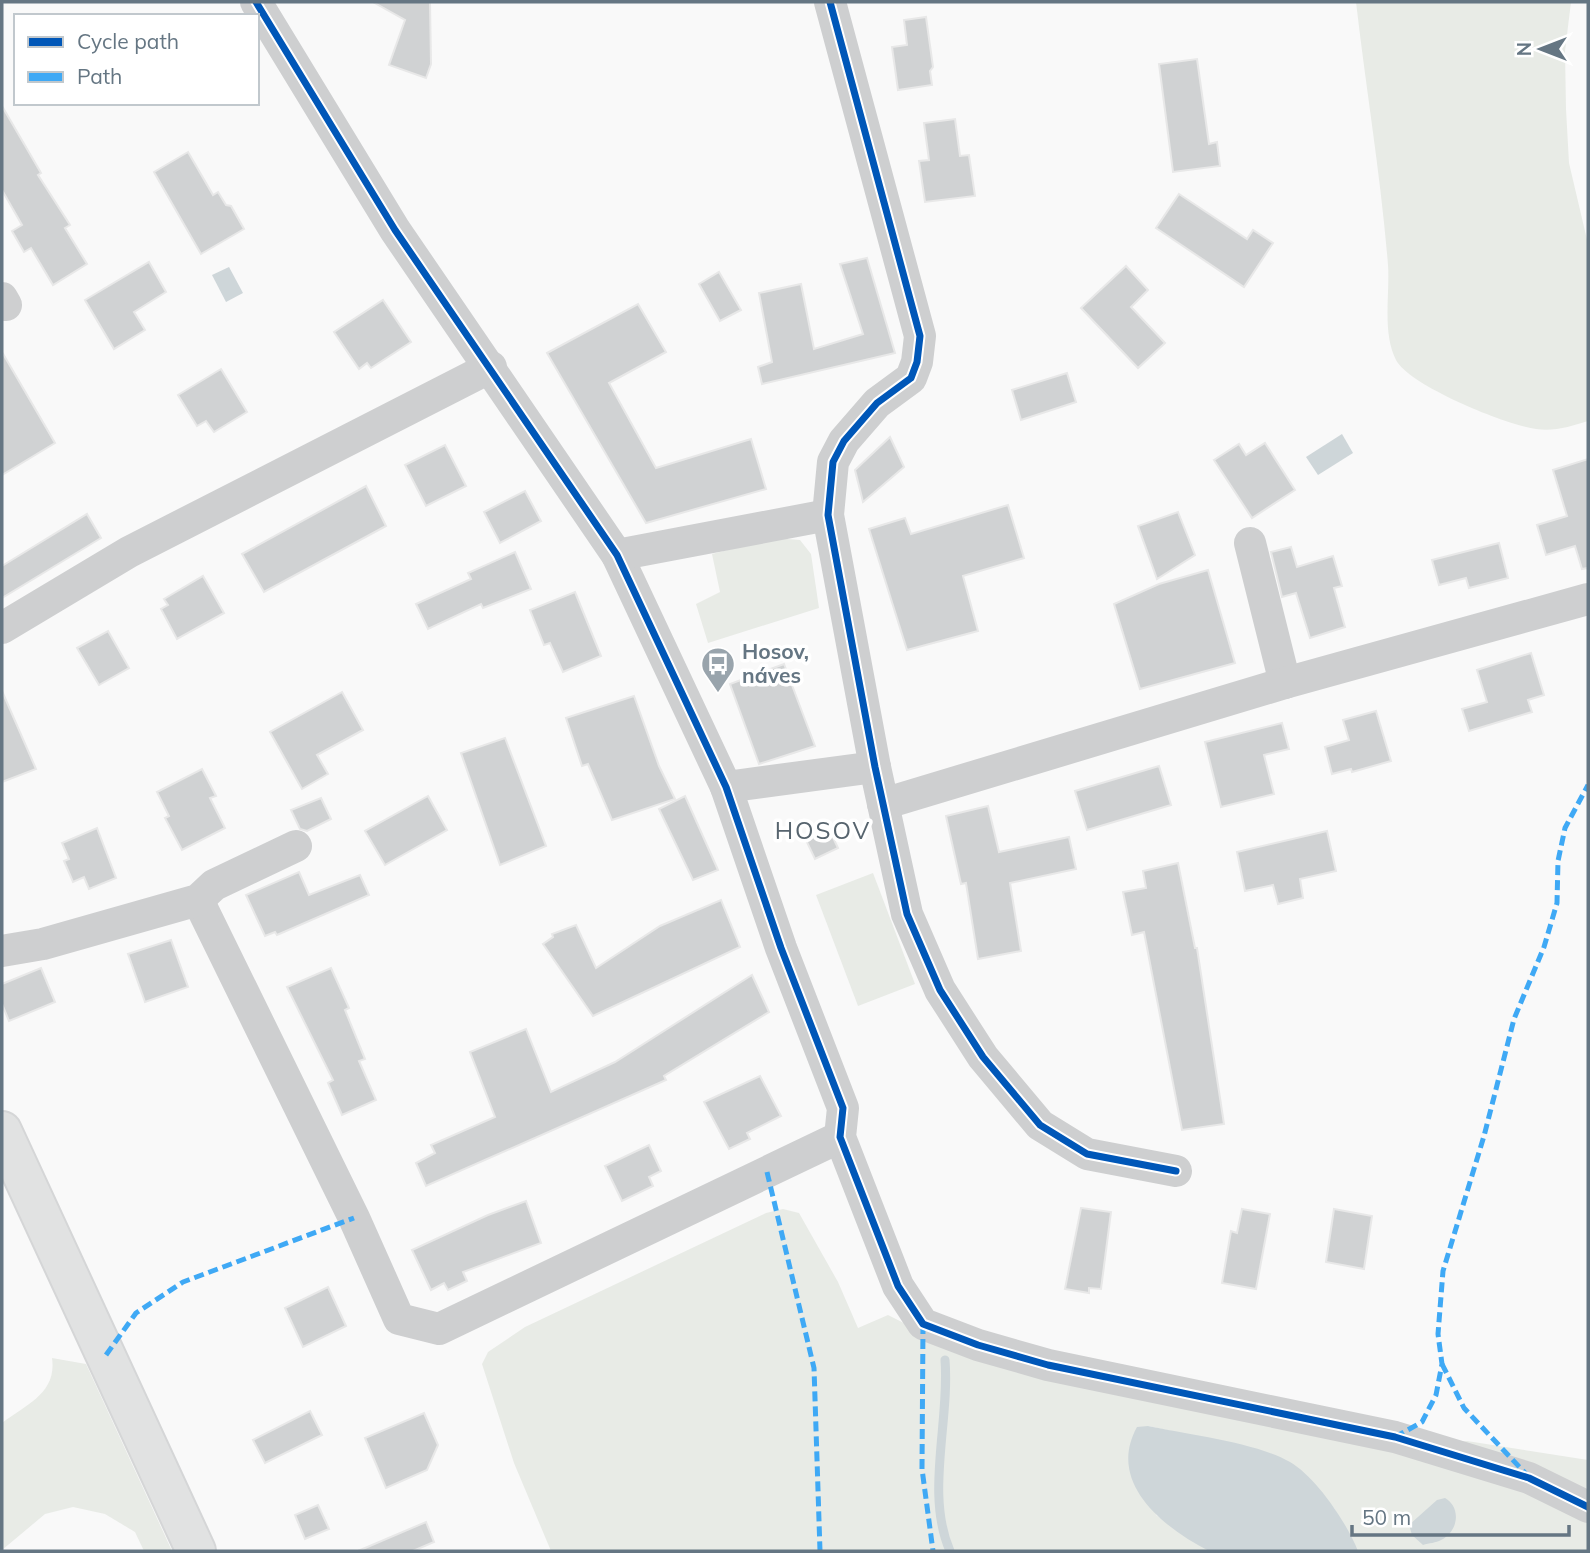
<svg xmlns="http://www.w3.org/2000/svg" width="1590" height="1553" font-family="Mulish,sans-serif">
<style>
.green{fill:#e8ebe6}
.water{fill:#ced6d9}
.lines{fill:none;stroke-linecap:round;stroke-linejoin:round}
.stream{stroke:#ced6d9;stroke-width:9}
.building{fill:#d0d2d3;stroke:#e8e8e8;stroke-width:2}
.major-casing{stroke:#d5d6d7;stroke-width:42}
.minor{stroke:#cecfd0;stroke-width:32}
.major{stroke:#e1e2e2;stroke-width:38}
.quiet{stroke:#3fa9f5;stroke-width:5;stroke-dasharray:10 5;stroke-linecap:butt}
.cycleway-casing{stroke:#fff;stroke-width:11}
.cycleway{stroke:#0057b8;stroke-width:7}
.labels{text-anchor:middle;stroke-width:7;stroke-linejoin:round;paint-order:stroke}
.poi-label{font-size:21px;font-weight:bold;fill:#657683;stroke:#fff;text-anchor:start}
.quarter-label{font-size:24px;letter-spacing:2px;fill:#57646e;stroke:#fff}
</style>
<rect width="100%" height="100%" fill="#f9f9f9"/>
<g class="green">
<path d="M1356 2H1571L1565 51 1566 109 1569 163 1588 244V421C1572 426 1554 432 1536 429 1506 425 1410 386 1396 360 1382 333 1390 294 1388 265 1381 177 1366 89 1356 2Z"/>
<polygon points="774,538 800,540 811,554 819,608 708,643 696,604 720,592 712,554"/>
<polygon points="873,873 915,984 858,1006 816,895"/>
<polygon points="783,1209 799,1213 838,1282 858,1328 888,1315 961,1352 1393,1449 1467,1441 1588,1460 1588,1551 1358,1551 1334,1508 1255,1449 1148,1426 1156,1515 1209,1551 551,1551 514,1463 482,1364 488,1352 525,1327 766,1213"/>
<path d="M52 1358 86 1364 172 1551H144L135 1532 105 1514 73 1507 45 1514 2 1550V1423C27 1404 57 1393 52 1358Z"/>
</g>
<g class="water">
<polygon points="229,267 243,293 226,302 212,275"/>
<polygon points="1342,434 1353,453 1318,475 1306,457"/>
<path d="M1148 1426C1186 1434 1258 1443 1290 1462 1316 1477 1347 1523 1358 1551H1209C1164 1528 1106 1483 1137 1427Z"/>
<path d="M1445 1498C1462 1508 1458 1532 1441 1540 1436 1543 1429 1543 1423 1545L1412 1535 1409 1525 1437 1500Z"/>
</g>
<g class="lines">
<path class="stream" d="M945 1360C950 1421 925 1494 950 1551"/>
</g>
<g class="building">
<polygon points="373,2 430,2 431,64 426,78 389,65 405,20"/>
<polygon points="926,17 933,67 930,71 932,85 898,90 892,47 907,45 904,20"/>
<polygon points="1197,59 1209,144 1217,142 1220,166 1173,172 1159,64"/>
<polygon points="2,106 41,173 38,175 70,225 65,228 87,264 53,285 31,248 24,252 12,231 22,225 2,190"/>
<polygon points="955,119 960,156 969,155 975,196 925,202 919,161 929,160 924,123"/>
<polygon points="188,152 213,195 218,192 226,205 231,206 244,229 201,254 154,172"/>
<polygon points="1179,194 1247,239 1253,230 1273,243 1244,287 1156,228"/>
<polygon points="867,258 895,353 762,384 758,367 772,362 759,293 801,284 814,349 863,334 840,264"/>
<polygon points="149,262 166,292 134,312 145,330 114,349 85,300"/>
<polygon points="1126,266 1148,290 1131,307 1165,343 1138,368 1081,308"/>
<polygon points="719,272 741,310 720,321 699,284"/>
<polygon points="383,300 411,342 371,368 367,363 359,369 334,332"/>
<polygon points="638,304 666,352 609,383 656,468 751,439 766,489 646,523 547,353"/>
<polygon points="2,352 55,443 2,475"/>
<polygon points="221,369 247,412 214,432 206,421 197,426 178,395"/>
<polygon points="1067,373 1076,402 1021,420 1012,390"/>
<polygon points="890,437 904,467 863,502 855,470"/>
<polygon points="1265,443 1295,490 1252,518 1214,460 1239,444 1246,455"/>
<polygon points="445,445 466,486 426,506 405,465"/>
<polygon points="1588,459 1588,568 1582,569 1575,546 1546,555 1537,525 1567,516 1553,470"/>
<polygon points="366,486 386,526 264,592 242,554"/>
<polygon points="525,491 541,521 500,543 484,512"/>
<polygon points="1008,505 1024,558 963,576 978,631 907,650 869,529 905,518 911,534"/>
<polygon points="1178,512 1195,555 1157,579 1138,526"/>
<polygon points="87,514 101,538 2,598 2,566"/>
<polygon points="1499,543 1508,578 1469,588 1466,578 1439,585 1432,560"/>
<polygon points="1291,547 1297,567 1333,556 1342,586 1334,588 1345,627 1310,638 1296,593 1282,597 1271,552"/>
<polygon points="515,552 531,589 483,608 481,604 428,629 416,604 471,579 468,573"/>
<polygon points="1208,570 1235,663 1140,689 1114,604 1159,584"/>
<polygon points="203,576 224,613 177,639 161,609 168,605 164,599"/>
<polygon points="575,592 601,656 563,672 550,643 544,645 530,610"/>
<polygon points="108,631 129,668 99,685 77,648"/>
<polygon points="1531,653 1544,695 1528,700 1532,712 1469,731 1462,709 1487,702 1477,670"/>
<polygon points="784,664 815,746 759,764 730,684"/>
<polygon points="2,691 36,769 2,782"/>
<polygon points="342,692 363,730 317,755 328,774 302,789 270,732"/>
<polygon points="634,696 659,766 675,799 612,820 588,764 582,766 566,718"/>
<polygon points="1376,711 1391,761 1352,772 1351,769 1332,774 1325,747 1349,740 1343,720"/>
<polygon points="1282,723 1289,749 1264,755 1274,794 1221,807 1205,742"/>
<polygon points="505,738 546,846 500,865 461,753"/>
<polygon points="1159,766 1171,805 1087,830 1075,791"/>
<polygon points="202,769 216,796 210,798 225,828 182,850 165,818 169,816 157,792"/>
<polygon points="428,796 447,830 385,865 365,831"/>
<polygon points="685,796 718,870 693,880 659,809"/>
<polygon points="321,798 331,819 307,831 300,829 291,810"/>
<polygon points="988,806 999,852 1069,837 1076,869 1010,883 1021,951 978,959 966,883 961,884 946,816"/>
<polygon points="828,827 838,848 815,859 805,838"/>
<polygon points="97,828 116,878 89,889 84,877 73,882 64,861 69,859 62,843"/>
<polygon points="1327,831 1336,871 1300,879 1303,898 1278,904 1273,885 1245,891 1237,852"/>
<polygon points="1178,863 1195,948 1197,948 1224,1124 1182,1130 1144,932 1132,935 1123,892 1146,888 1143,871"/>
<polygon points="299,872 309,895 360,875 369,895 277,935 275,932 265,936 246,895"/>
<polygon points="721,900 740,947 593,1016 543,944 553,937 552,934 576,925 596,968 660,926"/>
<polygon points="171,940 188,987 145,1002 128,954"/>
<polygon points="41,968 55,1002 9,1021 2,1004 2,984"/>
<polygon points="331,968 349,1008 345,1010 365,1059 359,1061 376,1100 342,1115 328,1083 333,1080 287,987"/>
<polygon points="752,975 769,1012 664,1076 666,1080 426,1186 416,1163 435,1153 431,1145 495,1117 470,1052 526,1029 551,1092 615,1062"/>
<polygon points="760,1076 781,1116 747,1133 750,1139 729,1149 704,1102"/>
<polygon points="649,1145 661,1171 649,1177 653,1186 622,1201 605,1166"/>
<polygon points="526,1201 541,1243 463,1272 467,1281 448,1290 444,1283 431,1290 412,1250 488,1215"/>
<polygon points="1081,1208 1111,1212 1101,1289 1089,1288 1089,1293 1065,1289"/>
<polygon points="1242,1209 1270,1214 1256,1289 1222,1283 1231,1231 1237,1233"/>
<polygon points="1334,1209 1372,1216 1364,1269 1326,1262"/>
<polygon points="328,1287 346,1326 303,1347 285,1308"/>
<polygon points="310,1411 322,1435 265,1463 253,1440"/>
<polygon points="424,1413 438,1445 427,1470 386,1488 365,1438"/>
<polygon points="318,1505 329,1529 305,1539 295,1515"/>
<polygon points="426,1522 434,1542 413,1551 358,1551"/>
</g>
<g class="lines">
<g class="major-casing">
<polyline id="major" points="2,1131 196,1551"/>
</g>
<g class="minor">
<polyline points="256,2 395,230 617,555 726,787 781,948 843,1108 840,1137 898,1286 923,1324 978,1345 1048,1365 1395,1437 1529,1478 1588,1507"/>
<polyline points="830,2 920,336 917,362 911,378 877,403 844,441 833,462 828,515 875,767 907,914 940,990 983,1057 1040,1125 1087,1154 1176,1171"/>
<polyline points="2,298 6,305"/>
<polyline points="1250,543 1285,683"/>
<polyline points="617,555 828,515"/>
<polyline points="2,628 129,552 491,367"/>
<polyline points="726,787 875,767"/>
<polyline points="883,804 1285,683 1588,599"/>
<polyline points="198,900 354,1218 399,1319 439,1329 840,1137"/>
<polyline points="2,951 43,944 198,900 214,885 296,846"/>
</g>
<use href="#major" class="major"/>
<g class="quiet">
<polyline points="767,1172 814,1368 820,1551"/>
<polyline points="923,1324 922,1469 933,1551"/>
<polyline points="106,1355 136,1313 183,1282 354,1218"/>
<polyline points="1442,1364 1464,1408 1526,1474"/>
<polyline points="1395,1437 1422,1422 1436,1395 1442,1364 1438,1334 1443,1271 1484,1136 1514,1019 1544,947 1557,903 1558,861 1565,828 1588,785"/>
</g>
<g class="cycleway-casing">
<g id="cycleway">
<polyline points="256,2 395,230 617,555 726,787 781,948 843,1108 840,1137 898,1286 923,1324 978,1345 1048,1365 1395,1437 1529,1478 1588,1507"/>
<polyline points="830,2 920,336 917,362 911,378 877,403 844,441 833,462 828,515 875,767 907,914 940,990 983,1057 1040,1125 1087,1154 1176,1171"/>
</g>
</g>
<use href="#cycleway" class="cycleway"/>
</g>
<defs>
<g id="bus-pin" transform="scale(1.75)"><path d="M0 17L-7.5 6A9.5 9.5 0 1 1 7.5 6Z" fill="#99a4ac" stroke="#fff"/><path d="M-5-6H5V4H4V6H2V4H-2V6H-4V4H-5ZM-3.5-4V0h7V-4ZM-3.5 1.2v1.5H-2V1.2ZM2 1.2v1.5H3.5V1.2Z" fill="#fff"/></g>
</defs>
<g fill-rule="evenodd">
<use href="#bus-pin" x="718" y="664"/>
</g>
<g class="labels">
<g class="poi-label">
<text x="742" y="659">Hosov,<tspan x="742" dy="24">náves</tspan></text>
</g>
<g class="quarter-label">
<text x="823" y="839">HOSOV</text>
</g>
</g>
<rect width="1590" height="1553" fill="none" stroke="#657683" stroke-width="7"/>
<rect x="14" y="14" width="245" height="91" fill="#ffffff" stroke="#c1c8cd" stroke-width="2"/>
<rect x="28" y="37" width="35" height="10" fill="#0057b8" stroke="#c1c8cd" stroke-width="2"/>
<text x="77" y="49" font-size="21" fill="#657683">Cycle path</text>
<rect x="28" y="72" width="35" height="10" fill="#3fa9f5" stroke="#c1c8cd" stroke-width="2"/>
<text x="77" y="84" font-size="21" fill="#657683">Path</text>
<g transform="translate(1541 49) rotate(270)" stroke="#ffffff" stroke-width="5" paint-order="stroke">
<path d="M0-5L12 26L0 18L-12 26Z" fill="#657683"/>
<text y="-10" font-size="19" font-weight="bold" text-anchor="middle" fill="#657683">N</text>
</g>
<path d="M1352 1525v10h217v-10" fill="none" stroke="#657683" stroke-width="3.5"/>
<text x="1362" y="1525" font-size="21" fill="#657683" stroke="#ffffff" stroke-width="5" paint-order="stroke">50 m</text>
</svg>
